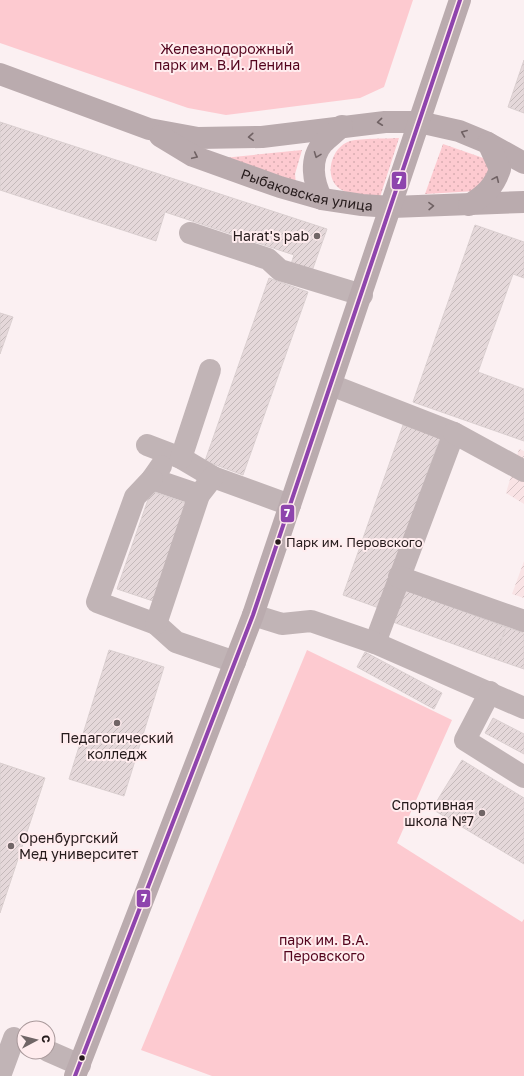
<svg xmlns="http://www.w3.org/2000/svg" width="524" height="1076" font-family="'Golos Text',sans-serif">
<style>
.industrial{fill:url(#industrial-furrows)}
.grass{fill:url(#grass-dots)}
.green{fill:#fdcad0}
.building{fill:url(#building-hatch);stroke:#dacfd0}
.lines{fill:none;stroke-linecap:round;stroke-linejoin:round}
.minor{stroke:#c1b4b6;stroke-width:22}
.major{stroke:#baabae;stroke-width:22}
.bus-1-casing{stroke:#ffecee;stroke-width:7}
.bus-1{stroke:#8e44ad;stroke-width:4}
.oneway{stroke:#706264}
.poi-dot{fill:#706566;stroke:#ffecee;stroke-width:1.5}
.bus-dot{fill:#251a1b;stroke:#ffecee;stroke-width:1.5}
.labels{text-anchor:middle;stroke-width:4;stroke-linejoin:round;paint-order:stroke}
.bus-label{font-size:13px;fill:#251a1b;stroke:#ffecee;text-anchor:start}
.park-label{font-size:14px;fill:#53041d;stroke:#ffecee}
.street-label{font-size:14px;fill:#251a1b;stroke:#ffecee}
.poi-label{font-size:14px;fill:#251a1b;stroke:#ffecee;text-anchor:end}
.line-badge{stroke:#ffecee;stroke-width:1.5}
.badge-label{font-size:11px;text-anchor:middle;font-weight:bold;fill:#fff}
</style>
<defs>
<pattern id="industrial-furrows" width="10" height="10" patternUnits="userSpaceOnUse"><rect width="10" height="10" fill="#f9e3e5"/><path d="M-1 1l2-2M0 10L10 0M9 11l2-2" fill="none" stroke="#d5c2c4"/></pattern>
<pattern id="grass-dots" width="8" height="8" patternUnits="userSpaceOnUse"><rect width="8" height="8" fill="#fdcad0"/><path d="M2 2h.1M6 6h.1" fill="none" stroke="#d9adb2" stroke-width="1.8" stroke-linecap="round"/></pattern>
<pattern id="building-hatch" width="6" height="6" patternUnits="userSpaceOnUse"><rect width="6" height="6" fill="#e5d8da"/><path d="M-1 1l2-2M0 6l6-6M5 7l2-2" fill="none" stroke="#c4b9ba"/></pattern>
</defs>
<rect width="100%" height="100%" fill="#fbf0f2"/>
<g class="industrial">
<polygon points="519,449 524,451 524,504 506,493"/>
<polygon points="524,561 524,598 512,594"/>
</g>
<g class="grass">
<path d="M399 138 380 197C368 195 351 196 340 189 323 177 331 147 350 141 363 138 385 139 399 138Z"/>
<polygon points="443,144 489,160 491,170 476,191 425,194"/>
<polygon points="302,150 295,174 296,184 223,158"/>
</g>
<g class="green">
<polygon points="0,0 413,0 384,87 360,98 226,115 188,108 0,43"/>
<polygon points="307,650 452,720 397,843 522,922 524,919 524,1076 212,1076 141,1050"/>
</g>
<g class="building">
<polygon points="524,60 524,113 508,107"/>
<polygon points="0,122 327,229 312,271 291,264 294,255 165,212 156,241 0,190"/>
<polygon points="475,225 524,242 524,278 513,274 478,372 524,389 524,441 413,402"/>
<polygon points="269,278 308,292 243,475 205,461"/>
<polygon points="0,313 13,317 0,354"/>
<polygon points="403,425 440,438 379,608 343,595"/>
<polygon points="151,491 186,503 153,601 117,589"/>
<polygon points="405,590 506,627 495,659 393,622"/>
<polygon points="506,627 524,633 524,669 495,659"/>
<polygon points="109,650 164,667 124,796 69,779"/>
<polygon points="365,652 442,693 434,709 357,667"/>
<polygon points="493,718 524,734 524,754 485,733"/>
<polygon points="462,760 524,798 524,864 432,809"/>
<polygon points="0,763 45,778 0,913"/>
</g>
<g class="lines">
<g class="minor">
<polyline points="190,233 268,259 280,270 362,295"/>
<polyline points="331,385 454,433 375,643"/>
<polyline points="454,433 524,471"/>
<polyline points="147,445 181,458 213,477 290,505"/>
<polyline points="181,458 210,370"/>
<polyline points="161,466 152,479 199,495"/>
<polyline points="152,479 135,497 97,602 156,624 176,642 235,662"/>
<polyline points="399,577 524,621"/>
<polyline points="253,615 282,624 311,621 375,643 524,708"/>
<polyline points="156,624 199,495 213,477"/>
<polyline points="490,692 465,740 524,777"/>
<polyline points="48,1051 80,1065"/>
<polyline points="0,1076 14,1038"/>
</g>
<g class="major">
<polyline points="0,74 149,129 198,138 262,137 385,122 419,122 459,131 488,143 524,163"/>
<path id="s1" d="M160 136 193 156 280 187 322 199 362 205 392 207 524 202"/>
<path d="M322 199C313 182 309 159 323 143 329 137 336 132 342 126"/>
<path d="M469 205C485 195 494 187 500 169L488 143"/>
<polyline points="75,1076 253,615 460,0"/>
</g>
<g class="bus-1-casing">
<polyline id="bus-1" points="75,1076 253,615 460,0"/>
</g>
<use href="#bus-1" class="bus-1"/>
</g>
<defs><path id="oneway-chevron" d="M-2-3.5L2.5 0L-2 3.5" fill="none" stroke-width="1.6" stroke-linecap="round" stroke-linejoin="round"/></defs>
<g class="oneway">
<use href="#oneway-chevron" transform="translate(380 122) rotate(174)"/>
<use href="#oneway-chevron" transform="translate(464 133) rotate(-158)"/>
<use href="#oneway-chevron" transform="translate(251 137) rotate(176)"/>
<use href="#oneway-chevron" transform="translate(317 155) rotate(111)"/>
<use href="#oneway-chevron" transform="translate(195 156) rotate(25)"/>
<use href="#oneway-chevron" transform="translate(496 179) rotate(-66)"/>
<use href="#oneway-chevron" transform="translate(431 206) rotate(-1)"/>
</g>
<g class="poi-dot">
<circle cx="317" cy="236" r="4"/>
<circle cx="117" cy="723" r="4"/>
<circle cx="482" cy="813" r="4"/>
<circle cx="11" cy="846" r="4"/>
</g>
<g class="bus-dot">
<circle cx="278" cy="542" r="3.5"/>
<circle cx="82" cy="1058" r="3.5"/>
</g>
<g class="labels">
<g class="bus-label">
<text x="286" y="547">Парк им. Перовского</text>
</g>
<g class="park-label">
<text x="227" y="54">Железнодорожный<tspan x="227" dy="16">парк им. В.И. Ленина</tspan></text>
<text x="324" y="945">парк им. В.А.<tspan x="324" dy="16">Перовского</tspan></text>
</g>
<g class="street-label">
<text dy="5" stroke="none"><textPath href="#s1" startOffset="158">Рыбаковская улица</textPath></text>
</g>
<g class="poi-label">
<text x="309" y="241">Harat's pab</text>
<text x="117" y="743" text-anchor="middle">Педагогический<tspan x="117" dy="16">колледж</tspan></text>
<text x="474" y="810">Спортивная<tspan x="474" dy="16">школа №7</tspan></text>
<text x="19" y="843" text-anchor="start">Оренбургский<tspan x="19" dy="16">Мед университет</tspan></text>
</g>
</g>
<g class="line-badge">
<rect x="391" y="171" width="16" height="19" rx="4" fill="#8e44ad"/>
<rect x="280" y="504" width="15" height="19" rx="4" fill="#8e44ad"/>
<rect x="136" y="889" width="15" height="19" rx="4" fill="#8e44ad"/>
</g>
<g class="badge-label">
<text x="399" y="184">7</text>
<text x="287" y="517">7</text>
<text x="144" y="902">7</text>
</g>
<g transform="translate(36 1040) rotate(83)"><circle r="19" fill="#ffecee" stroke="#a8989a"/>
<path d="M0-3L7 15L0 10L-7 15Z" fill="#706566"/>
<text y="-6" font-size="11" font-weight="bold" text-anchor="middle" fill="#251a1b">С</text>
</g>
</svg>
